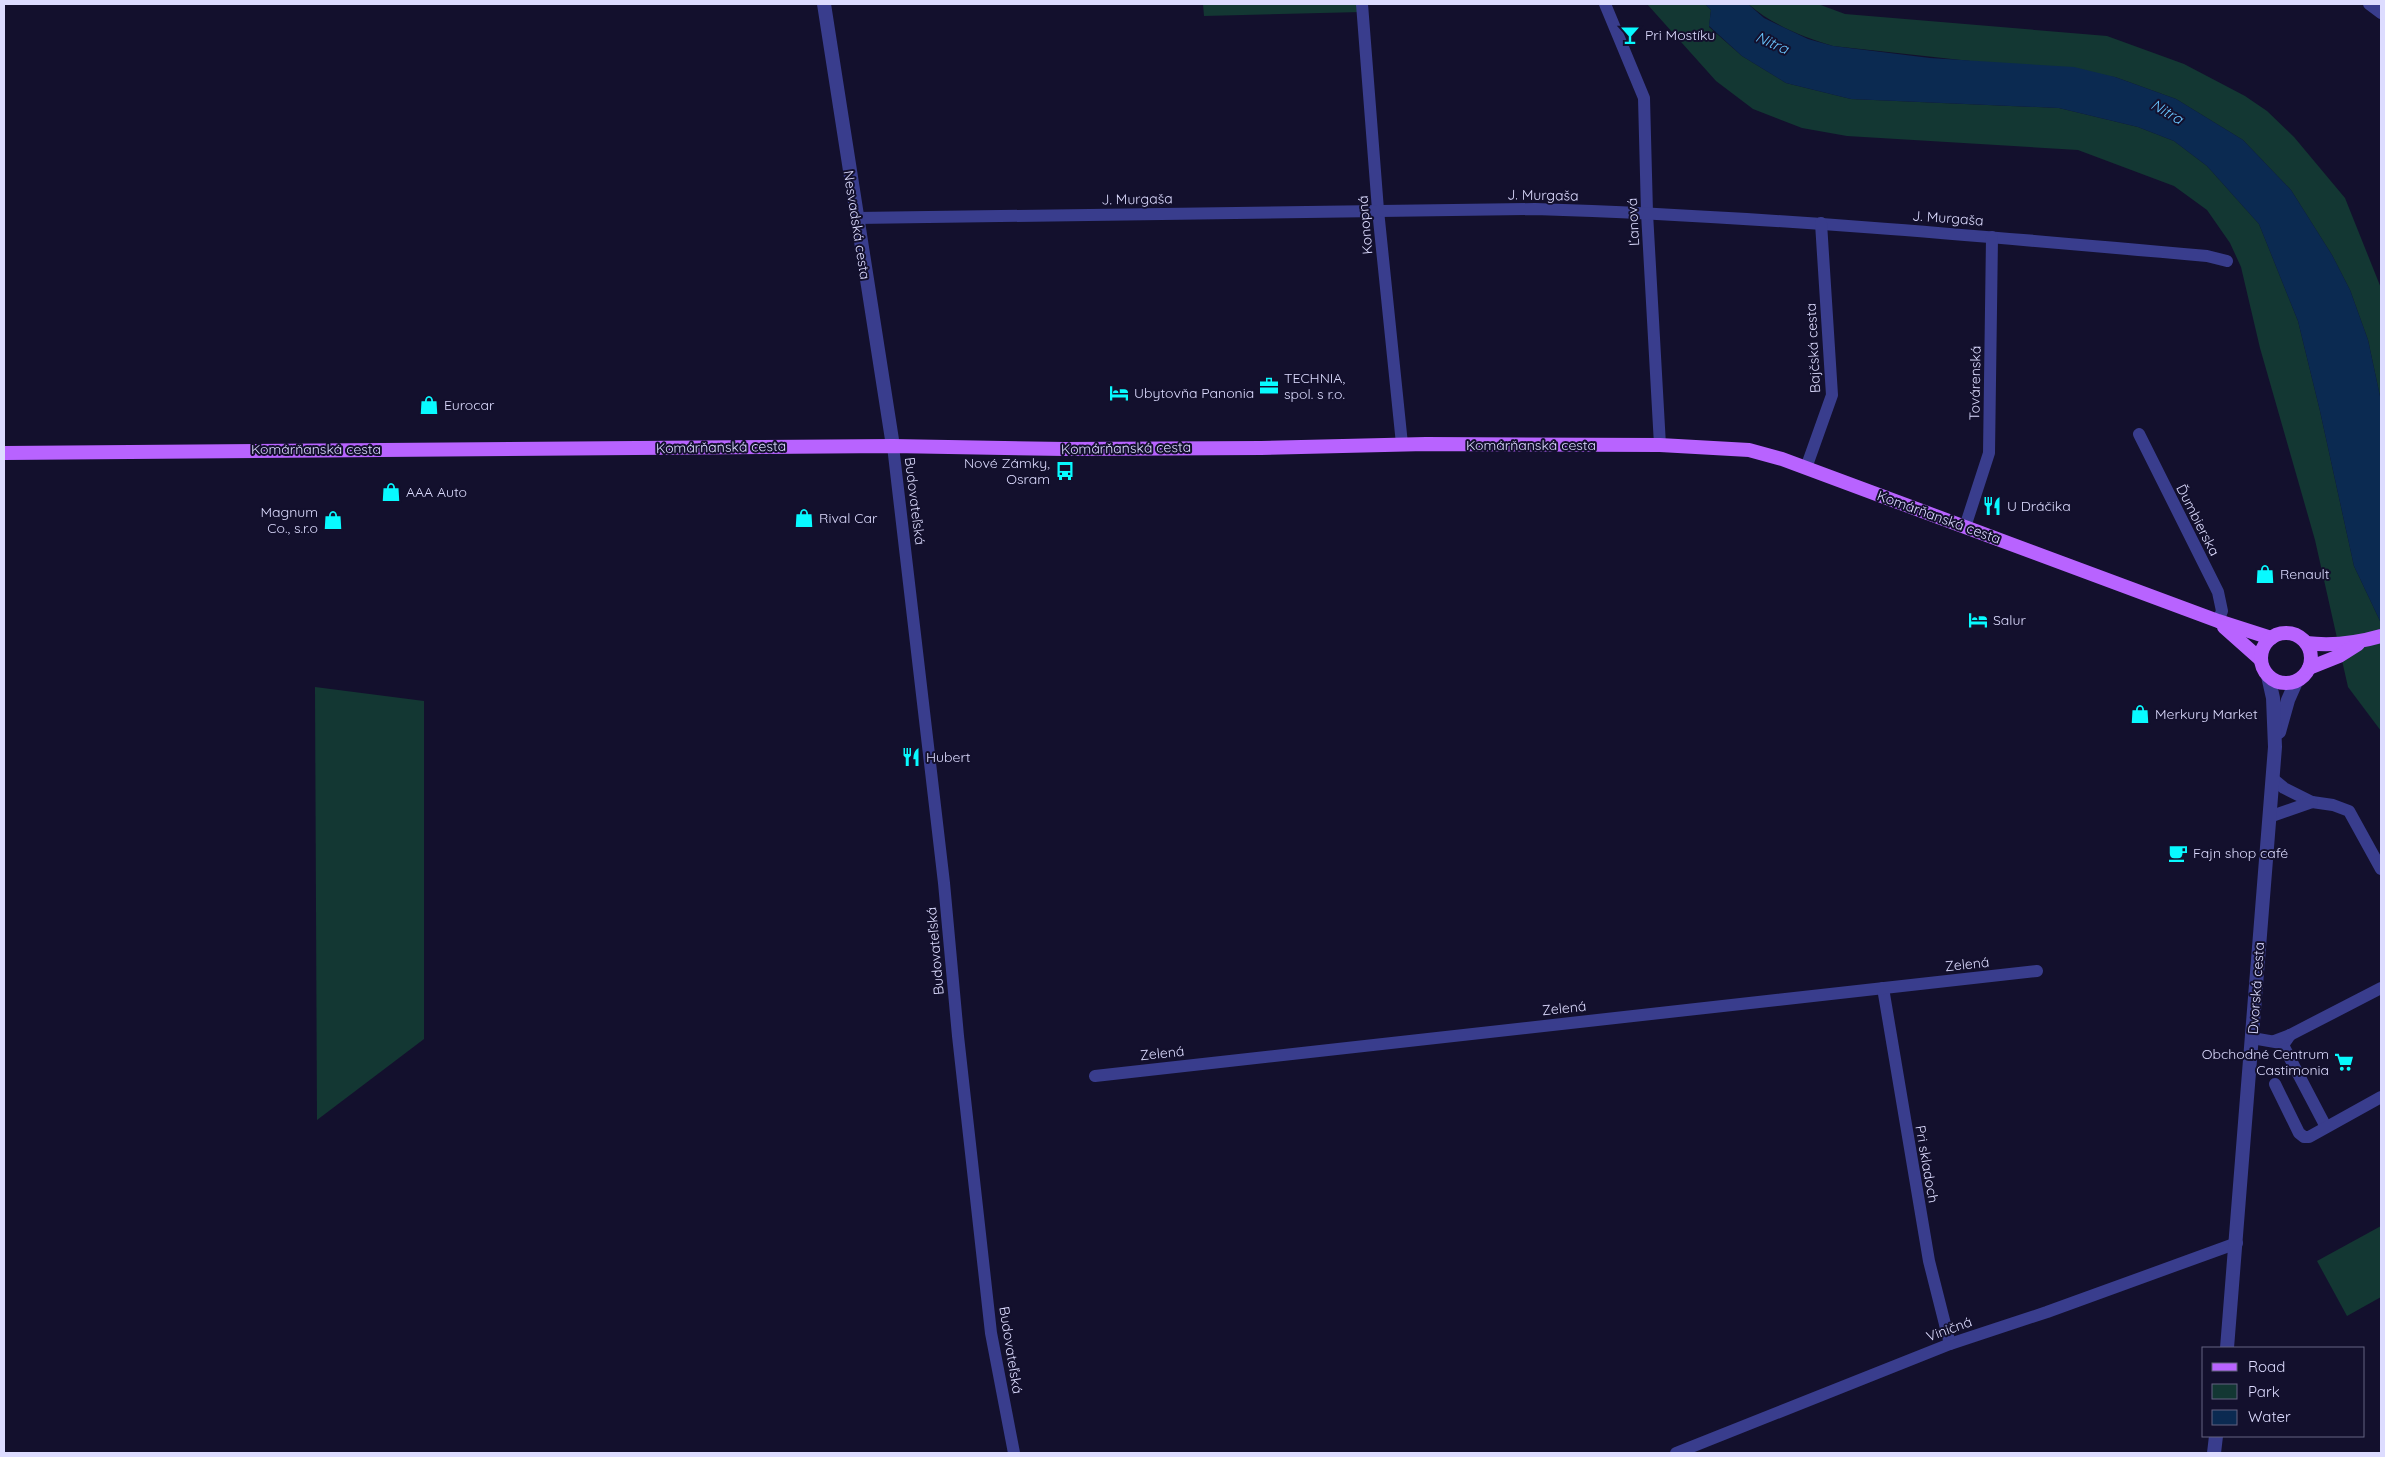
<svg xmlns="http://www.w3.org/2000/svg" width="2385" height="1457" font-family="Quicksand,sans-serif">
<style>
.green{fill:#133733}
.water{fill:#0b2a51}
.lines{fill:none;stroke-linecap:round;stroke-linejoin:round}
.minor{stroke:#393d8d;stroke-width:12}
.tertiary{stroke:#393d8d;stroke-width:14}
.primary{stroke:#b863ff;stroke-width:14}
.labels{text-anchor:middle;stroke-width:4;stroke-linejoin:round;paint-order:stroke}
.poi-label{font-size:14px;fill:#dddcff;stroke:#13102d;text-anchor:start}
.street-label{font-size:14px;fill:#dddcff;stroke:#13102d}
.water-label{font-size:15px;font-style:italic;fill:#6ac6ff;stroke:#13102d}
</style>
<rect width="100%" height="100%" fill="#13102d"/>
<g class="green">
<polygon points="1203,4 1362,4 1362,12 1204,16"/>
<polygon points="1647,4 1705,4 1711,10 1709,27 1742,56 1786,83 1851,99 2059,108 2138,127 2174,141 2207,166 2259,224 2298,321 2320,411 2354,566 2381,623 2381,731 2348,687 2315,540 2260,348 2241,267 2230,243 2207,210 2174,186 2078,150 1847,136 1802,128 1753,109 1716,81"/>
<path d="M1748 4H1818L1845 14 2107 36 2184 64 2245 96 2267 111 2294 137 2345 198 2381 288V401L2368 340 2350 290 2332 255 2291 190 2243 140 2176 99 2115 77 1833 46C1802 37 1773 25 1748 4Z"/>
<polygon points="315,687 424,701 424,1039 317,1120"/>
<polygon points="2381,1226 2381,1297 2347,1316 2317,1261"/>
</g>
<polygon class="water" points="1705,4 1748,4 1764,18 1808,39 1833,46 1930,58 2074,67 2115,77 2176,99 2243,140 2291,190 2332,255 2350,290 2368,340 2381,401 2381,623 2354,566 2320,411 2298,321 2259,224 2207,166 2174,141 2138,127 2059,108 1851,99 1786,83 1742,56 1709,26 1711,10"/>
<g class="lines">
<g class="minor">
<polyline points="1362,4 1378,210 1402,444"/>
<polyline points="1605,4 1644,98 1647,213 1660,445"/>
<polyline points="2369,4 2381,13"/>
<path d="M856 218 1535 209C1759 216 1983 236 2207 256L2227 261"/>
<polyline points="2139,434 2218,592 2222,611 2218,621"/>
<polyline points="893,446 944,883 958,1036 991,1333 1014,1453"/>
<polyline points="1806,468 1832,395 1821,223"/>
<polyline points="1965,527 1989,453 1992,237"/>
<polyline points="2273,779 2284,788 2312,802 2333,805 2349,811 2381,869"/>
<polyline points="2269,817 2312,802"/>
<polyline points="1883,988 1929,1261 1950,1344"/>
<polyline points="2290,1035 2283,1045 2326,1127"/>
<polyline points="2252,1038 2281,1043"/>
<polyline points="2274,1041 2290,1035 2381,988"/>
<polyline points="1095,1076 2037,971"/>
<polyline points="2275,1084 2299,1133 2304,1137 2309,1137 2381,1097"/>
<polyline points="1676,1453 1950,1344 2047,1312 2237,1243"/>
</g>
<g class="tertiary">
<polyline points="824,4 893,446"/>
<polyline points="2279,732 2288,700 2296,682"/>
<polyline points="2227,1348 2275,747 2273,698 2268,676"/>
<polyline points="2214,1453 2216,1436"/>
</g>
<g class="primary">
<polyline points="4,453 893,446 1065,449 1261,448 1426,444 1660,445 1749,450 1782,459 2218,621 2271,638"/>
<polyline points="2224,627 2260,659"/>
<circle cx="2286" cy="658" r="25"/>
<path d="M2306 643C2332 646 2357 643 2381 636"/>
<polyline points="2309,668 2339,656 2358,644"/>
</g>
</g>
<defs>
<g id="bar-bare" transform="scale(1.5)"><path d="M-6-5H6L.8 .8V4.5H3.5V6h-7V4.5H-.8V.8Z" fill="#08faff" stroke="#13102d" stroke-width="2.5" paint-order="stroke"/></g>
<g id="office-bare" transform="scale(1.5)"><path d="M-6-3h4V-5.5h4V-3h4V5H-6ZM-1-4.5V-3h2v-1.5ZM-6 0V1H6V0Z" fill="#08faff" stroke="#13102d" stroke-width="2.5" paint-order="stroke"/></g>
<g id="hotel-bare" transform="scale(1.5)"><path d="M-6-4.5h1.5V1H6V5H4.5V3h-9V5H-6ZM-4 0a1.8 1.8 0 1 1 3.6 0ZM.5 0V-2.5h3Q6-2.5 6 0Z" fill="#08faff" stroke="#13102d" stroke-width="2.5" paint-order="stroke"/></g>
<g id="shop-bare" transform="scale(1.5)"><path d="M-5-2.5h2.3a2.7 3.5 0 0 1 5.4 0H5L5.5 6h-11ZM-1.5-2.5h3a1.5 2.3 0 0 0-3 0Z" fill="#08faff" stroke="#13102d" stroke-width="2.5" paint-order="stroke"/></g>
<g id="bus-bare" transform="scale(1.5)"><path d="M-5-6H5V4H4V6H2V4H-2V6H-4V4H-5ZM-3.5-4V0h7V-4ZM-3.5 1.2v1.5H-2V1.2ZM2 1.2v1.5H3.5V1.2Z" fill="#08faff" stroke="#13102d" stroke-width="2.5" paint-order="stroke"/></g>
<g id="restaurant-bare" transform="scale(1.5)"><path d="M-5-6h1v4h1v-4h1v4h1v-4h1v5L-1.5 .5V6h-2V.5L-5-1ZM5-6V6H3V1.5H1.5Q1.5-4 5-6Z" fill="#08faff" stroke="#13102d" stroke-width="2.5" paint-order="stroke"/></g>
<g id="cafe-bare" transform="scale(1.5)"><path d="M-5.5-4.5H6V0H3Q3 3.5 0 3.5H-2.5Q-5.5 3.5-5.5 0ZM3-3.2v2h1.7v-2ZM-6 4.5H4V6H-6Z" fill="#08faff" stroke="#13102d" stroke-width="2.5" paint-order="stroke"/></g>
<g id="supermarket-bare" transform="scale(1.5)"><path d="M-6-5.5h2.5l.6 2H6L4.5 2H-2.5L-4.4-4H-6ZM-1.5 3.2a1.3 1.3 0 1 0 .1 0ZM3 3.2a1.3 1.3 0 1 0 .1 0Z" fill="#08faff" stroke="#13102d" stroke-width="2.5" paint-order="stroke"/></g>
</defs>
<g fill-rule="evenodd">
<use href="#bar-bare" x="1630" y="35"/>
<use href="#office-bare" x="1269" y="386"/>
<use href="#hotel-bare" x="1119" y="393"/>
<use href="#shop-bare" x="429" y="405"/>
<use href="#bus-bare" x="1065" y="471"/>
<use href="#shop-bare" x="391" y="492"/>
<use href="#restaurant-bare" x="1992" y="506"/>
<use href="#shop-bare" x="804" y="518"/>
<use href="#shop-bare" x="333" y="520"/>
<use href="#shop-bare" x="2265" y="574"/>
<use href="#hotel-bare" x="1978" y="620"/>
<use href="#shop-bare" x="2140" y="714"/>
<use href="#restaurant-bare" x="911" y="757"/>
<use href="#cafe-bare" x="2178" y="853"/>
<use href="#supermarket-bare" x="2344" y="1062"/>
</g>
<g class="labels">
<g class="poi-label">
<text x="1645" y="40">Pri Mostíku</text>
<text x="1284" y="383">TECHNIA,<tspan x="1284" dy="16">spol. s r.o.</tspan></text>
<text x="1134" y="398">Ubytovňa Panonia</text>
<text x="444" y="410">Eurocar</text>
<text x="1050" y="468" text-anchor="end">Nové Zámky,<tspan x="1050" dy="16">Osram</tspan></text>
<text x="406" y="497">AAA Auto</text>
<text x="2007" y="511">U Dráčika</text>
<text x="318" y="517" text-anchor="end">Magnum<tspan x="318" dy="16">Co., s.r.o</tspan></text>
<text x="819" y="523">Rival Car</text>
<text x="2280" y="579">Renault</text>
<text x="1993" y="625">Salur</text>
<text x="2155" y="719">Merkury Market</text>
<text x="926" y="762">Hubert</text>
<text x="2193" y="858">Fajn shop café</text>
<text x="2329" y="1059" text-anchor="end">Obchodné Centrum<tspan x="2329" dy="16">Castimonia</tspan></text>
</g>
<g class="street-label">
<text transform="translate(1543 195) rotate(1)" y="5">J. Murgaša</text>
<text transform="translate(1137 199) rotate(-1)" y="5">J. Murgaša</text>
<text transform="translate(1948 218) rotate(4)" y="5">J. Murgaša</text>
<text transform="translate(1633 222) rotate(-93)" y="5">Ľanová</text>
<text transform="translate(857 225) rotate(81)" y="5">Nesvadská cesta</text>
<text transform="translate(1365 225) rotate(-95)" y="5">Konopná</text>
<text transform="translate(1813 348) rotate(-93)" y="5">Bajčská cesta</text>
<text transform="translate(1975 383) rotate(-89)" y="5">Továrenská</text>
<text x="1531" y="450">Komárňanská cesta</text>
<text transform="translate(721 447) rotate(-1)" y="5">Komárňanská cesta</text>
<text transform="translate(1126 448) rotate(-1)" y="5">Komárňanská cesta</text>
<text x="316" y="454">Komárňanská cesta</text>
<text transform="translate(915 501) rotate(83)" y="5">Budovateľská</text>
<text transform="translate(1939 517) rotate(20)" y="5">Komárňanská cesta</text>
<text transform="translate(2198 520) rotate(63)" y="5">Ďumbierska</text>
<text transform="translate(935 951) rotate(-95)" y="5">Budovateľská</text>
<text transform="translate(1967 964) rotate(-6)" y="5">Zelená</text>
<text transform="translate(2256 988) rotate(-86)" y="5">Dvorská cesta</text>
<text transform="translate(1564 1008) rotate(-6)" y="5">Zelená</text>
<text transform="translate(1162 1053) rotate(-6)" y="5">Zelená</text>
<text transform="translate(1927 1164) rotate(80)" y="5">Pri skladoch</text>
<text transform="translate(1949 1329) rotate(-20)" y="5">Viničná</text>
<text transform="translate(1011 1350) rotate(81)" y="5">Budovateľská</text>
</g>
<g class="water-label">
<text transform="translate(1772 43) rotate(24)" y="5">Nitra</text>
<text transform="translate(2167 112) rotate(30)" y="5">Nitra</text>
</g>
</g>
<rect width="2385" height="1457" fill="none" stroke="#dddcff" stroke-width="10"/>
<rect x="2202" y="1347" width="162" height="90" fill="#13102d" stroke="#646281"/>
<rect x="2212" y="1363" width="25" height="8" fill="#b863ff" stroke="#646281"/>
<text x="2248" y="1372" font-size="15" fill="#dddcff">Road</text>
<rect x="2212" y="1384" width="25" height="15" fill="#133733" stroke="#646281"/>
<text x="2248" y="1397" font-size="15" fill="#dddcff">Park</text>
<rect x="2212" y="1410" width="25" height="15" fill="#0b2a51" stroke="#646281"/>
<text x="2248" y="1422" font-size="15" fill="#dddcff">Water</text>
</svg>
